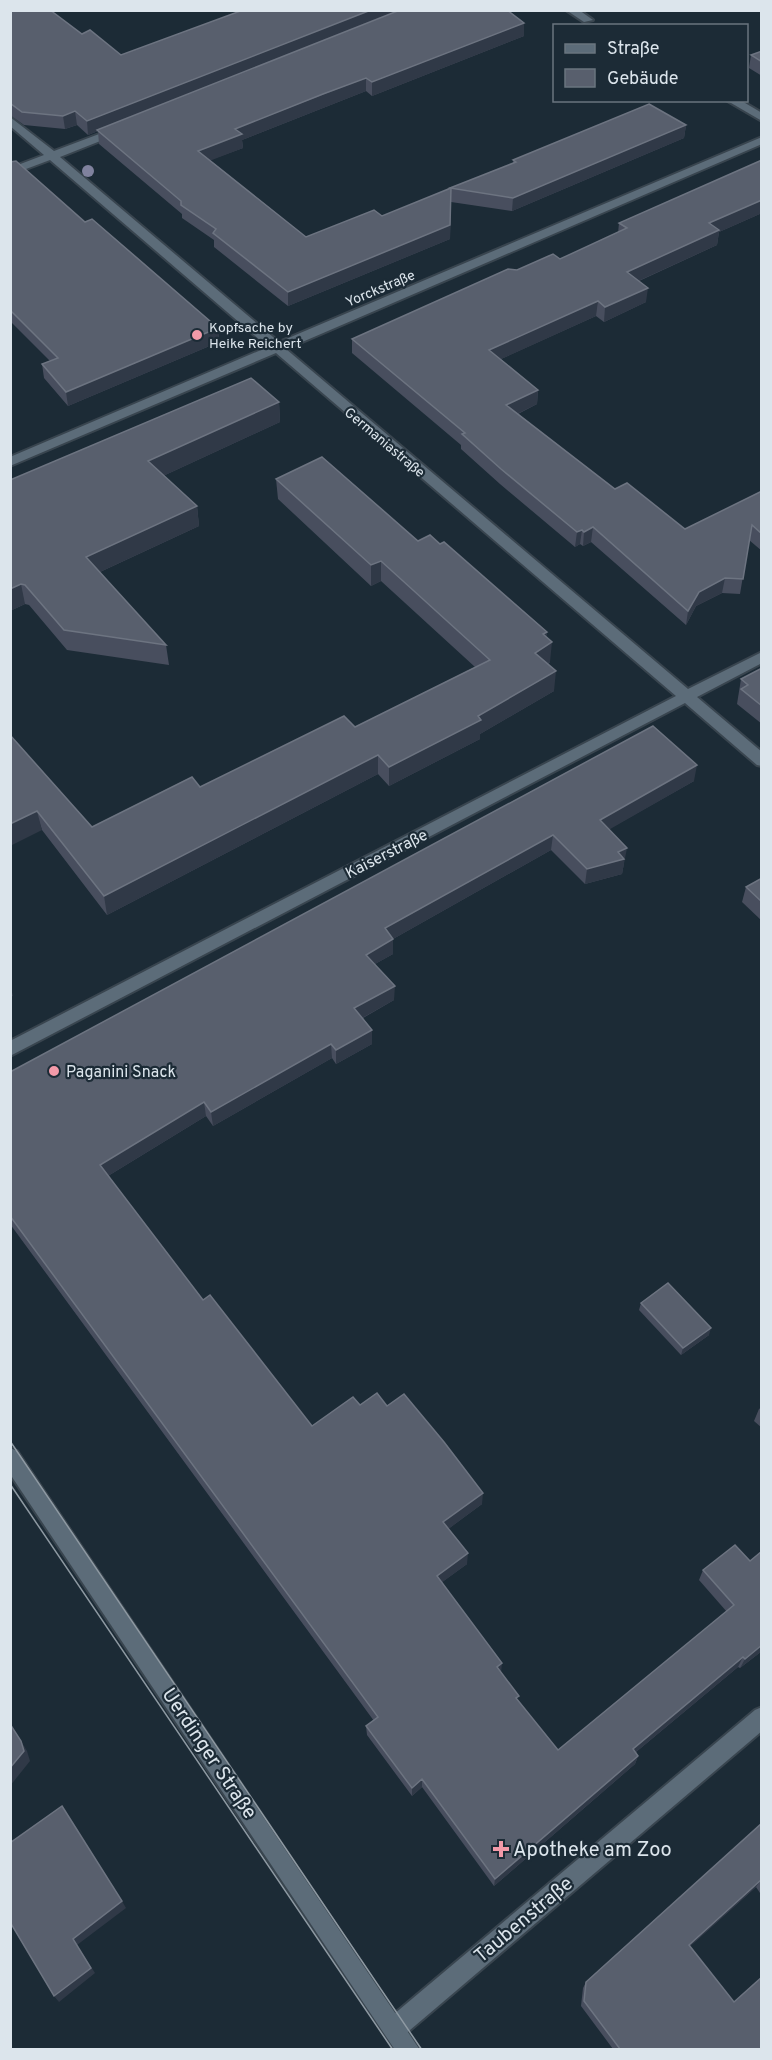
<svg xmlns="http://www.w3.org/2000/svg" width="772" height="2060" font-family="Overpass,sans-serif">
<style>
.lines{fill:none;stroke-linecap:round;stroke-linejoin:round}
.service-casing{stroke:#39454f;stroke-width:4}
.minor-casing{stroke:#39454f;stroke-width:4}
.secondary-casing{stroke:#39454f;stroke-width:4}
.service{fill:#5c6c79;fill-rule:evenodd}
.minor{fill:#5c6c79;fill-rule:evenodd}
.secondary{fill:#5c6c79;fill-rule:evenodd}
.tram{stroke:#8e99a2;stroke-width:1.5}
.tree{fill:#80829e}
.wall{fill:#484e5e}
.shaded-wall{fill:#303947}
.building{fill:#585f6d;stroke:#6d7481;stroke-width:1.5}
.poi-dot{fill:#f39aa9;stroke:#1c2b36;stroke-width:2}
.labels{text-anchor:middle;stroke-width:4.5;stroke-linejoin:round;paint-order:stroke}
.far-street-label{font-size:14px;fill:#dce5ec;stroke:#1c2b36}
.far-poi-label{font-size:14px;fill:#dce5ec;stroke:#1c2b36;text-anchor:start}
.street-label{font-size:16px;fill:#dce5ec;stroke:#1c2b36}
.poi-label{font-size:16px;fill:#dce5ec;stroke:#1c2b36;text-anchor:start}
.near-street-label{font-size:20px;fill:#dce5ec;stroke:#1c2b36}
.near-poi-label{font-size:20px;fill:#dce5ec;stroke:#1c2b36;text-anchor:start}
</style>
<rect width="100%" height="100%" fill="#1c2b36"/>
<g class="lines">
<g class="service-casing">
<g id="service">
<polygon points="566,10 579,10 593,20 584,22"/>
<polygon points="726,100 740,100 762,113 762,121"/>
</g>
</g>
<g class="minor-casing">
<g id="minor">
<polygon points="10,117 54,151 115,128 123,128 123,132 60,157 279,342 762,137 762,144 286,349 688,689 762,652 762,663 697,697 762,752 762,766 757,765 685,703 10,1056 10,1041 676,696 276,353 10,466 10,457 268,347 50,160 10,175 10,168 44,155 10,126"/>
<polygon points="762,1707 762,1731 403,2036 395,2039 387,2036 384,2028 387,2020 755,1710"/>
</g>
</g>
<g class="secondary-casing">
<polygon id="secondary" points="10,1448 17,1451 420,2050 395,2050 10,1474"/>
</g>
<use href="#service" class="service"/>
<use href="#minor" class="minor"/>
<use href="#secondary" class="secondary"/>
<g class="tram">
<polyline points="10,1441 422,2050"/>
<polyline points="10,1484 393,2050"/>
</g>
</g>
<circle class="tree" cx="88" cy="171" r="6"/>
<g class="wall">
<polygon points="10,10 82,34 121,55 239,12 239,10 507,10 524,23 524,36 372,96 366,91 323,108 242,140 243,148 210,160 306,237 382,216 513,164 513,160 686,125 684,138 512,211 451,202 450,239 288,306 214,247 214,240 182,218 182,214 99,144 98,131 88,135 77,125 65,129 24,125 10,115"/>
<polygon points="762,51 762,76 749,68 751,55"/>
<polygon points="762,160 762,213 719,232 717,245 639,281 646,302 604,322 596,316 501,359 538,390 537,404 518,414 615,489 685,529 762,491 762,551 749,540 740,594 722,593 696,606 686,625 591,542 583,546 580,544 575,547 500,484 461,449 461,445 352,353 352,339 517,270 560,259 618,233 619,223"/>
<polygon points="10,162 218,328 219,342 68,406 44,378 42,364 50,361 10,321"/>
<polygon points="279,402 280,422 163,476 197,506 199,526 100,572 166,645 169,665 67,650 29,605 25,604 10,611 10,480"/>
<polygon points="276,479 418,541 440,544 547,632 546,637 550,662 548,664 554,691 480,734 480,739 389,786 378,774 107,915 42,830 10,735 92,827 200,787 355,727 475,667 381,581 371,586 278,499"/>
<polygon points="762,668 762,724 737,704 741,679"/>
<polygon points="653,726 694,781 609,829 624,863 622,874 585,884 551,850 393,939 393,954 375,964 394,1000 363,1018 372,1030 372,1044 336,1064 332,1058 213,1126 206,1116 108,1176 203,1300 312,1426 360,1405 387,1406 482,1504 448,1529 467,1564 442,1582 501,1672 518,1701 558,1750 727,1612 699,1580 703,1570 750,1561 762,1551 762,1651 740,1668 738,1667 636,1752 638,1756 635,1764 494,1886 422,1787 412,1796 367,1735 366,1726 374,1721 10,1224 10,1072"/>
<polygon points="762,878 762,921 742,902 746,887"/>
<polygon points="641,1303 709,1335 681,1355 639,1310"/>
<polygon points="762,1407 762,1428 754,1421 759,1409"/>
<polygon points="762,1823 762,1891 760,1893 756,1887 690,1946 762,2049 613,2049 581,2006 583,1988 586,1982"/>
</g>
<g class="shaded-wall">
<polygon points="371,10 406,10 88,135 87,121"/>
<polygon points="524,23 524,36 372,96 372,82"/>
<polygon points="366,78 366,91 242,140 243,148 199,165 198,151 235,129"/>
<polygon points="75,111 77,125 65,129 63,116"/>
<polygon points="686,125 684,138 512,211 513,198"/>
<polygon points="762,200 762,213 719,232 717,245 625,287 627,272 709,223"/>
<polygon points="450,225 450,239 288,306 288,292"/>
<polygon points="648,288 646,302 604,322 605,307"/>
<polygon points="598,301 596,316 488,365 489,350"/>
<polygon points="218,328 219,342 68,406 66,392"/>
<polygon points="538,390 537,404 505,420 506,405"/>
<polygon points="279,402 280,422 150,482 148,461"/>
<polygon points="197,506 199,526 89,577 86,557"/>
<polygon points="593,527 591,542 583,546 584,532"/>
<polygon points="582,530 580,544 575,547 577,532"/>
<polygon points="381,561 381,581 371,586 371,565"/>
<polygon points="725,578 722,593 696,606 686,625 688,611 699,592"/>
<polygon points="21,584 25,604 10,611 10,589"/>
<polygon points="547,632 545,646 552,642 550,662 533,672 535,653 543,634"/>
<polygon points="556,671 554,691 480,734 480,739 389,786 389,767"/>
<polygon points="378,755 378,774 107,915 104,896"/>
<polygon points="697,765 694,781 598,836 600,820"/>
<polygon points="37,811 42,830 10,846 10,824"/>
<polygon points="553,835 551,850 393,939 393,954 366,969 366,955 385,928"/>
<polygon points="627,848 622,874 585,884 587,869"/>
<polygon points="10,985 13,996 10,997"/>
<polygon points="395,986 394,1000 355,1022 354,1008"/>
<polygon points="372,1030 372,1044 336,1064 336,1050"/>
<polygon points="331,1044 332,1058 213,1126 211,1112"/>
<polygon points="204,1102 206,1116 103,1179 100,1165"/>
<polygon points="711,1328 709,1335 681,1355 683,1348"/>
<polygon points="483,1493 482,1504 443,1533 443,1522"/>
<polygon points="468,1553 467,1564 437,1586 437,1576"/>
<polygon points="762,1645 762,1651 740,1668 745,1659"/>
<polygon points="743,1657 738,1667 630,1757 633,1749"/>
<polygon points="502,1663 501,1673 497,1667"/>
<polygon points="21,1741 27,1751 30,1761 10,1786 10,1768"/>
<polygon points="638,1756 635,1764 494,1886 495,1879"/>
<polygon points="422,1779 422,1787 412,1796 412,1788"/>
<polygon points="761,1880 756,1887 685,1951 689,1945"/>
<polygon points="122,1901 126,1908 77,1945 95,1973 59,2002 54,1996 73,1939"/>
</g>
<g class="building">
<polygon points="10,10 50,10 82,34 90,30 121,55 243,10 371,10 87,121 75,111 63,116 22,112 10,103"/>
<polygon points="400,10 507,10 524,23 372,82 366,78 323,94 235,129 242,134 198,151 306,237 374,210 382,216 451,188 450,225 288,292 213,233 216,229 181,205 181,201 97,130"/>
<polygon points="762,51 762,62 751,55"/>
<polygon points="649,104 686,125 513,198 450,188 516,162 513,160"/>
<polygon points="762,160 762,200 709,223 719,230 627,272 648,288 605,307 598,301 489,350 538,390 506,405 615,489 627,483 685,529 762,491 762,534 752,525 743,579 725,578 699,592 688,611 593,527 584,532 582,530 577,532 501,469 462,434 465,433 352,339 508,269 517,270 553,254 560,259 627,228 619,223"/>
<polygon points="16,161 85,222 92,219 218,328 66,392 42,364 58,358 10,310 10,162"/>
<polygon points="251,378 279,402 148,461 197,506 86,557 166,645 64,630 25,585 21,584 10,589 10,480"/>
<polygon points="322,457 418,541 430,535 440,544 444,542 547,632 543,634 552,642 535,653 556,671 478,716 481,720 389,767 378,755 104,896 37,811 10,824 10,735 92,827 192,777 200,787 344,716 355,727 490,660 381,561 371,565 276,479"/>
<polygon points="762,668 762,706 741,689 748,685 741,679"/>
<polygon points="653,726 697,765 600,820 627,848 618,852 624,859 587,869 553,835 385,928 393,939 366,955 395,986 354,1008 372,1030 336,1050 331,1044 211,1112 204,1102 100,1165 203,1300 210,1295 312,1426 353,1397 360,1405 377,1393 387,1406 404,1394 444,1442 483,1493 443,1522 468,1553 437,1576 502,1663 497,1667 519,1696 516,1698 558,1750 734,1605 703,1570 735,1545 750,1561 762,1551 762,1645 745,1659 743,1657 633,1749 638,1756 495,1879 422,1779 412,1788 366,1726 378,1717 10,1216 10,1072"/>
<polygon points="762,878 762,902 746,887"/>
<polygon points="668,1283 711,1328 683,1348 641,1303"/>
<polygon points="10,1724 21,1741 24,1751 10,1768"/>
<polygon points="62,1806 122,1901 73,1939 91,1968 54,1996 10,1922 10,1843"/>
<polygon points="762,1823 762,1881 761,1880 689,1945 734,2002 762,1977 762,2049 620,2049 584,2001 586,1982"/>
</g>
<g class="poi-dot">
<circle cx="197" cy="335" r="6"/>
<circle cx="54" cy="1071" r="6"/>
<path d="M498 1840h6v6h6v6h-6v6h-6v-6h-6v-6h6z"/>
</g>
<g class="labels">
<g class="far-street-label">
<text transform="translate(380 288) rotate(-23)" y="5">Yorckstraße</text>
<text transform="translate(385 442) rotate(40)" y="5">Germaniastraße</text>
</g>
<g class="far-poi-label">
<text x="209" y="332">Kopfsache by<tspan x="209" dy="16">Heike Reichert</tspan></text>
</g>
<g class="street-label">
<text transform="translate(386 853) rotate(-27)" y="6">Kaiserstraße</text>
</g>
<g class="poi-label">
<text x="66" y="1077">Paganini Snack</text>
</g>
<g class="near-street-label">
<text transform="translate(210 1753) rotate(56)" y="7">Uerdinger Straße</text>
<text transform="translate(523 1919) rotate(-40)" y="7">Taubenstraße</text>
</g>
<g class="near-poi-label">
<text x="513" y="1856">Apotheke am Zoo</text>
</g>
</g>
<rect width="772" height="2060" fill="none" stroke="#dce5ec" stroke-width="24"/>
<rect x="553" y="24" width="195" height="78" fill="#1c2b36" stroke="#69757f" stroke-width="1.5"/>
<rect x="565" y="44" width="30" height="9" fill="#5c6c79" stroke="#69757f" stroke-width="1.5"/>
<text x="607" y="54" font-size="18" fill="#dce5ec">Straße</text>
<rect x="565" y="69" width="30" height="18" fill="#585f6d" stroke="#69757f" stroke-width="1.5"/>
<text x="607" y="84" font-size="18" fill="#dce5ec">Gebäude</text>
</svg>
